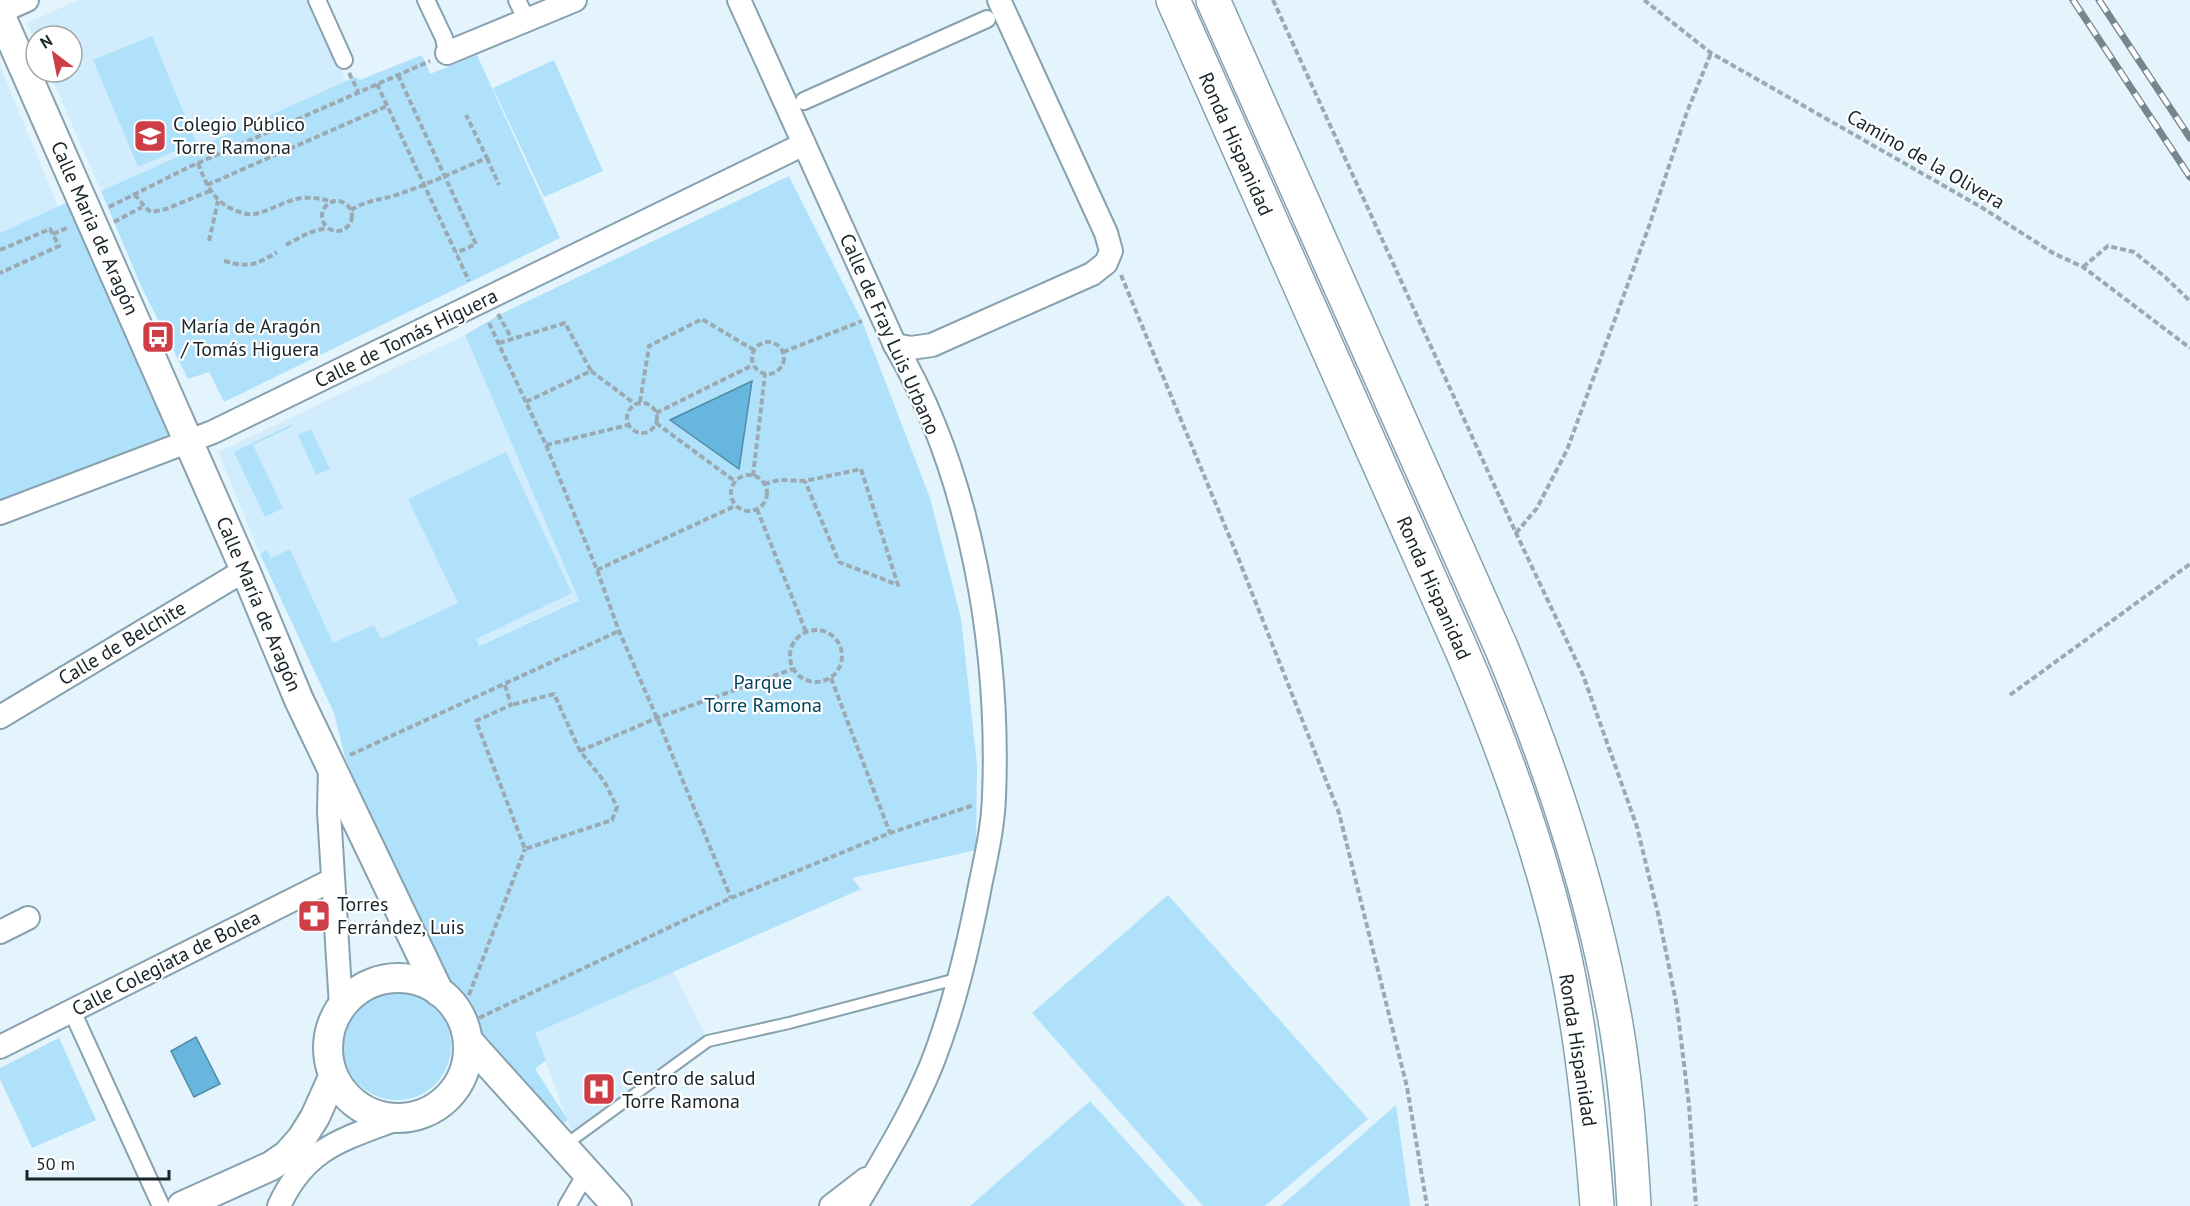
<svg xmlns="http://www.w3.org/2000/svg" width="2190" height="1206" font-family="'PT Sans',sans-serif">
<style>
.built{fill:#d1edfd}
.green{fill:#b0e1fb}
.water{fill:#67b6dd;stroke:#508aa7;stroke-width:1.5}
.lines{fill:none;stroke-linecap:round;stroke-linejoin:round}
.service-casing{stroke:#87a1af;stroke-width:14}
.pedestrian-casing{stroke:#87a1af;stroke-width:20}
.minor-casing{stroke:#87a1af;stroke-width:26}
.tertiary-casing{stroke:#87a1af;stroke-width:32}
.trunk-casing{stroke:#87a1af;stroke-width:36}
.path{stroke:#9baab2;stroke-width:4;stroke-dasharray:6 3;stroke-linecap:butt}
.service{stroke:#fff;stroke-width:10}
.pedestrian{stroke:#fff;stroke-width:16}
.minor{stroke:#fff;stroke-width:22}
.tertiary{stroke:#fff;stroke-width:28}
.trunk{stroke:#fff;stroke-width:33}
.rail-casing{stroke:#77858c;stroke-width:7}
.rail{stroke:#fff;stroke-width:4.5;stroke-dasharray:14;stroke-linecap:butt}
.labels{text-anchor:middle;stroke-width:4.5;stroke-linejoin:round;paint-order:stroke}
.poi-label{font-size:20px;fill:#192429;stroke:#fff;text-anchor:start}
.street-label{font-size:20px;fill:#192429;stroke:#fff}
.park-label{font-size:20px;fill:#004560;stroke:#fff}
</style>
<rect width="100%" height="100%" fill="#e3f4fd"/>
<g class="built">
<polygon points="78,0 311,0 346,81 101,191 49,72 72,72 72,36 36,36 36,43 27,23"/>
<polygon points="0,66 58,207 0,233"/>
<polygon points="465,335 579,599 334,713 260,554 218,452"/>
<polygon points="673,971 708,1041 574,1138 535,1033"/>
</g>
<g class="green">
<polygon points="152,36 196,142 138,167 93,60"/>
<polygon points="422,55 430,74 477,55 560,238 224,402 209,372 188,379 141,286 101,191 355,77 360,80"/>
<polygon points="554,60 603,171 544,197 493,88"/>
<polygon points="789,176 862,321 930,498 961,618 977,765 976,850 852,878 861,889 535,1033 546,1060 535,1069 568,1120 554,1130 495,1063 472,1028 401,892 345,757 334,713 260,554 267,550 271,558 290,549 333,643 374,625 381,639 458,603 408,499 506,452 572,593 476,639 479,646 579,600 465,335 499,315"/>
<polygon points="66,203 178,437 0,503 0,233"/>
<polygon points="292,424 293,426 253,445 283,508 265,517 234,452"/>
<polygon points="311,429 330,469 316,475 298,435"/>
<polygon points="1168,895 1368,1119 1265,1206 1203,1206 1032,1013"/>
<circle cx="397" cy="1046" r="54"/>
<polygon points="59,1038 96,1120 32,1148 0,1079 0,1068"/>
<polygon points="1090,1101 1185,1206 970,1206"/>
<polygon points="1396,1105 1410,1206 1281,1206"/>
</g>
<g class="water">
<polygon points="752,381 739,469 670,420"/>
<polygon points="196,1037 220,1084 194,1097 171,1051"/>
</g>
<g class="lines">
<g class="service-casing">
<polyline id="service" points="565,1145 708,1041 789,1023 960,978"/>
</g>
<g class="pedestrian-casing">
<g id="pedestrian">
<polyline points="317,0 344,60"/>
<polyline points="426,0 444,38 447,53"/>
<polyline points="517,0 527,21"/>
<polyline points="804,101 987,19"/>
<polyline points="72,1011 161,1206"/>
<polyline points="567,1206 587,1172"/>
</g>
</g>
<g class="minor-casing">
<g id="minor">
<path d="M739 0 895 345C971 474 1000 648 994 797 993 827 986 857 980 886 968 948 954 1008 931 1066 911 1115 883 1160 856 1206"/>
<polyline points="0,12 27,0"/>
<polyline points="447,53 575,0"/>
<polyline points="895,345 911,348 932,345 1092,274 1106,263 1111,251 1106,233 999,0"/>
<polyline points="0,513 213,432 804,144"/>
<polyline points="0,717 245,570"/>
<polyline points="330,767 329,812 341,1007"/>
<polyline points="0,932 28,918"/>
<polyline points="0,1047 332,880"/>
<path d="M279 1206C306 1146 345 1139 402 1117"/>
<polyline points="831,1206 866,1179"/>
</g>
</g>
<g class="tertiary-casing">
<g id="tertiary">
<polyline points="0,14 245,570 299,700 439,992"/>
<circle cx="398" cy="1048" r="70"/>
<polyline points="470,1043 617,1206"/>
<polyline points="182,1206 271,1166 287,1155 302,1138 315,1117 333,1077"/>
</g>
</g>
<g class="trunk-casing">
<g id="trunk">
<path d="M1173 0 1462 651C1511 765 1555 888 1575 1011 1586 1076 1592 1141 1597 1206"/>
<path d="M1213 0 1501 647C1548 760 1588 878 1611 998 1625 1067 1630 1136 1634 1206"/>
</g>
</g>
<g class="path">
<polyline points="1273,0 1516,533 1583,675 1637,827 1660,922 1677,1007 1689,1105 1696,1206"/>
<polyline points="1644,0 1711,53 1981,207 2053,253 2083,267 2190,348"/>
<polyline points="349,73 358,91"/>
<polyline points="398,75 476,244 456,253"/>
<polyline points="377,84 469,281"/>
<polyline points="487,158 499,185"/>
<path d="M198 163C206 184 213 201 234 210 244 214 251 216 262 212 275 208 287 200 302 198 313 197 323 199 334 202"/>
<polyline points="207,185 387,106"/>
<path d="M134 195C140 198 142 206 151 212L166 209 210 191"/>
<circle cx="337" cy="216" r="15"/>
<polyline points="109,207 189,167 430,61"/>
<path d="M351 210C366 200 382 200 399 194 429 184 458 170 487 158L466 115"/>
<polyline points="114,222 142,207"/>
<polyline points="53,234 69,227"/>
<polyline points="209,241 218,201"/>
<polyline points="286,245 308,233 326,228"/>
<polyline points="0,250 50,229 59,246 0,273"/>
<path d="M224 261C249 268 256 265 277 252"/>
<polyline points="2083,267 2108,246 2134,252 2165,277 2190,301"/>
<polyline points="1121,275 1237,555 1339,813 1407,1087 1427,1206"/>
<polyline points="498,314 512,339"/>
<polyline points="489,323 546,445 597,570 619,631 657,718 731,898"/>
<circle cx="768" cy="358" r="16"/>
<polyline points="499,343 565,323 591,371"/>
<polyline points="783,352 862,321"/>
<polyline points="526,402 591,371 635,404"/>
<polyline points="640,402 649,346 702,319 754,350"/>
<circle cx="642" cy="418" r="15"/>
<polyline points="656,413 753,365"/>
<polyline points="656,423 736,482"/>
<polyline points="546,445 628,425"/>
<circle cx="749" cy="493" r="18"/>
<polyline points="753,476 765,374"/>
<polyline points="764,484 779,480 805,481 861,469 898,585 839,562 805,481"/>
<polyline points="757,509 806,632"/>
<polyline points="1516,533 1537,508 1567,450 1648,229 1687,112 1711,53"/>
<polyline points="597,570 735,506"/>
<circle cx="816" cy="656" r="26"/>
<polyline points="831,678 890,833"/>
<polyline points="505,685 511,705 476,721 525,849 612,820 617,807 604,781 580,751 554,694 511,705"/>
<polyline points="2010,695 2190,564"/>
<polyline points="580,751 657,718 793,669"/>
<polyline points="350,755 619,631"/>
<polyline points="469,995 525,849"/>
<polyline points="479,1018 731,898 890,833 974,805"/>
</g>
<use href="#service" class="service"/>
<use href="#pedestrian" class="pedestrian"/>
<use href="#minor" class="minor"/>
<use href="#tertiary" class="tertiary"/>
<use href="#trunk" class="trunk"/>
<g class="rail-casing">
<g id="rail">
<polyline points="2073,0 2190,177"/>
<polyline points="2099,0 2190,138"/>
</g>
</g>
<use href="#rail" class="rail"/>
</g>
<defs>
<g id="school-square" transform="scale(1.725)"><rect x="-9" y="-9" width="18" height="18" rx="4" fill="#ce3e47" stroke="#fff"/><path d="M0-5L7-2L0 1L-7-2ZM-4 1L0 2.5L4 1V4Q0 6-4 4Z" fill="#fff"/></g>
<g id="bus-square" transform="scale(1.725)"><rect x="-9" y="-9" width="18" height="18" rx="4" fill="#ce3e47" stroke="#fff"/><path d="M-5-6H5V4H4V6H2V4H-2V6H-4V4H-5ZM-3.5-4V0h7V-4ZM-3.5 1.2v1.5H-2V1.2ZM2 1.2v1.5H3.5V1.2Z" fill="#fff"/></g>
<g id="pharmacy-square" transform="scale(1.725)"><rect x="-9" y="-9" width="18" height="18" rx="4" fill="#ce3e47" stroke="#fff"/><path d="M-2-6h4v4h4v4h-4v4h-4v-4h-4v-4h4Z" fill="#fff"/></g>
<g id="hospital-square" transform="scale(1.725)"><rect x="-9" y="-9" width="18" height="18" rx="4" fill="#ce3e47" stroke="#fff"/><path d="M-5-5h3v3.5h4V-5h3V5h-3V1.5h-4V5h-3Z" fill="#fff"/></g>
</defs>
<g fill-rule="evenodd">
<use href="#school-square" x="150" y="136"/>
<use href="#bus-square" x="158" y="337"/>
<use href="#pharmacy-square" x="314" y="916"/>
<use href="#hospital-square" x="599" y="1089"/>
</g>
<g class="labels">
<g class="poi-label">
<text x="173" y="131">Colegio Público<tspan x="173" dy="23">Torre Ramona</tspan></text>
<text x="181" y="333">María de Aragón<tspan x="181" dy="23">/ Tomás Higuera</tspan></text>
<text x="337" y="911">Torres<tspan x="337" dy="23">Ferrández, Luis</tspan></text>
<text x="622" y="1085">Centro de salud<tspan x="622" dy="23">Torre Ramona</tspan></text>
</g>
<g class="street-label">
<text transform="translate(1236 144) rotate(66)" y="7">Ronda Hispanidad</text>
<text transform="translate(1926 159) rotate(30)" y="7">Camino de la Olivera</text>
<text transform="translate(95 228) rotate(66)" y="7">Calle Maria de Aragón</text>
<text transform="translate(890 334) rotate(66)" y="7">Calle de Fray Luis Urbano</text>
<text transform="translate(406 338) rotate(-26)" y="7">Calle de Tomás Higuera</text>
<text transform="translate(1434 588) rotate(66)" y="7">Ronda Hispanidad</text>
<text transform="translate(259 604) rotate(67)" y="7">Calle María de Aragón</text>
<text transform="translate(122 643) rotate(-31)" y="7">Calle de Belchite</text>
<text transform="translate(166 963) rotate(-27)" y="7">Calle Colegiata de Bolea</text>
<text transform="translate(1578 1050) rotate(81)" y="7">Ronda Hispanidad</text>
</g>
<g class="park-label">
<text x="763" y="689">Parque<tspan x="763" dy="23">Torre Ramona</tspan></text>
</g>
</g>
<g transform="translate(54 54) rotate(328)"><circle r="28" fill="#ffffff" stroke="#a3a7a9" stroke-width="1.5"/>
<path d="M0-4.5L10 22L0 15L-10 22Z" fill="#ce3e47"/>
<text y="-9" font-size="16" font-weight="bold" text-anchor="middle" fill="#192429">N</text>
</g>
<path d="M27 1170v9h142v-9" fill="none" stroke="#192429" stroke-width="3"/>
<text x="36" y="1170" font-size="18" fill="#192429" stroke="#ffffff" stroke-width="4.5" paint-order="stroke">50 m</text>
</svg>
